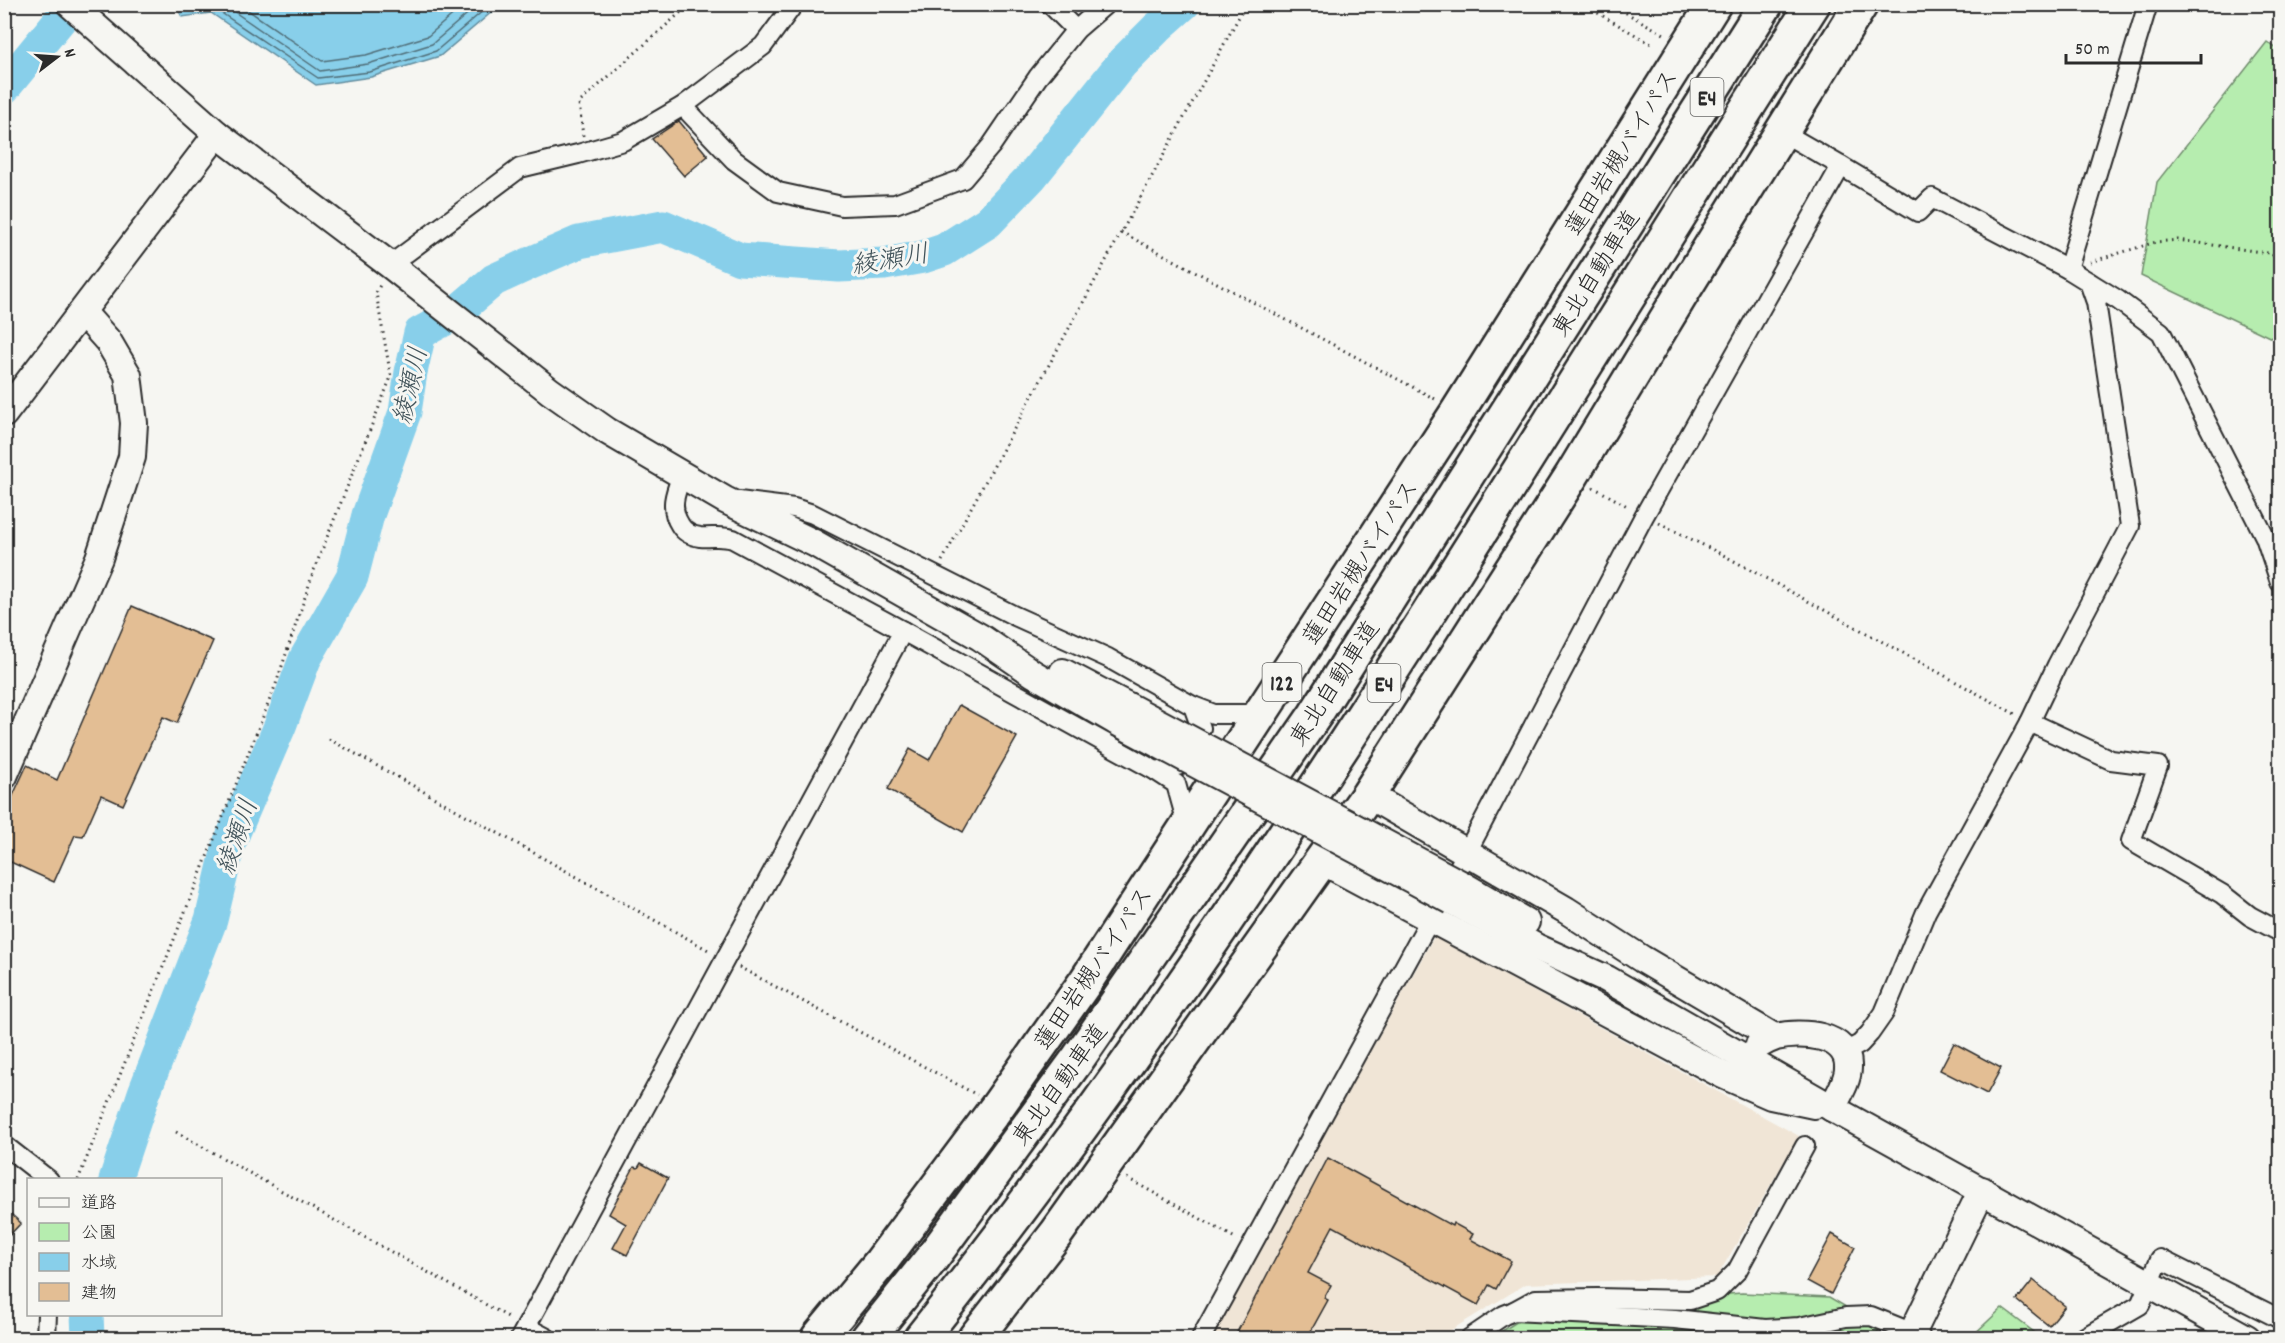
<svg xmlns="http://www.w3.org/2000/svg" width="2285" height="1343" font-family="Dekko,'Klee One',sans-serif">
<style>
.built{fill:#f0e5d6}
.green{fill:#b6edaf;stroke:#708c6d;stroke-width:1.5}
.water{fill:#88cfea;stroke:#638d9e;stroke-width:1.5}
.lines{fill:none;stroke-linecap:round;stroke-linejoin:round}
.shore{stroke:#506d77;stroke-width:1.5}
.river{stroke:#88cfea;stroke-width:33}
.building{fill:#e3be94;stroke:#2b2b2b;stroke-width:1.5}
.street-casing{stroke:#2b2b2b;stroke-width:22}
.secondary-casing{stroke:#2b2b2b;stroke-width:30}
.highway-casing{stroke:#2b2b2b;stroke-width:38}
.path{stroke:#2b2b2b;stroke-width:3;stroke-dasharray:1.5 4.5;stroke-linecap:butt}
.street{stroke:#f6f6f2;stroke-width:18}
.secondary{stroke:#f6f6f2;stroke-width:26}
.highway{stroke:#f6f6f2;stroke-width:33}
.secondary-bridge-casing{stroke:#2b2b2b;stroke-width:30;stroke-linecap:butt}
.secondary-bridge{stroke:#f6f6f2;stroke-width:26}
.labels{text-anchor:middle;stroke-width:6;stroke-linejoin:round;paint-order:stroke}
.shield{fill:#f6f6f2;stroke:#686867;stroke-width:1.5}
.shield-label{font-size:22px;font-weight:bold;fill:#2b2b2b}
.street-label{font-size:24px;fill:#2b2b2b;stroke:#f6f6f2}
.water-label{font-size:26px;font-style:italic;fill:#42545b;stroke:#f6f6f2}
</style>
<rect width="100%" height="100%" fill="#f6f6f2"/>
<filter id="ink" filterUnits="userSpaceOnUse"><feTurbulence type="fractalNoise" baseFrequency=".0167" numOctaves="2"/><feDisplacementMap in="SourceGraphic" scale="12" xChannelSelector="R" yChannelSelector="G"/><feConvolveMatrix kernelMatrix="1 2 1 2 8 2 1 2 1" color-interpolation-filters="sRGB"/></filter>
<g filter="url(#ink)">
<polygon class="built" points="1434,937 1799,1136 1717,1277 1526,1284 1438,1338 1211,1338"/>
<g class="green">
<polygon points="2267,42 2280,51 2280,342 2141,276 2157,182"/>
<polygon points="1742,1293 1829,1297 1882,1328 1870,1338 1491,1338 1539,1308"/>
<polygon points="2002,1308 2042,1338 1970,1338"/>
</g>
<polygon class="water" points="176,5 500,5 440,56 371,77 316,85 211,13 182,17"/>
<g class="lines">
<g class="shore">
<polyline points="183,4 187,10 214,8 318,78 370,72 436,51 491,4"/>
<polyline points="223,4 320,71 368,64 432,44 479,4"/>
<polyline points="239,4 322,61 366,55 428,36 465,4"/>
</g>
<g class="river">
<polyline points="4,88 73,4"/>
<polyline points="115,1180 144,1093 211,920 229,844 280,726 305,659 352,577 368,515 405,412 411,372 420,333 453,315 494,280 533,262 579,242 663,226 740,259 839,266 884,264 923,257 944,250 988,222 1032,176 1122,63 1158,27 1184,4"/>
<polyline points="87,1314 88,1338"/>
</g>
</g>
<g class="building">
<polygon points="679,121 708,156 684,176 652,139"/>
<polygon points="132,606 213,641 177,723 163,717 123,805 101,795 83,836 75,835 54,882 4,859 4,815 27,765 57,780"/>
<polygon points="959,705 1017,737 963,832 888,789 910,749 929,760"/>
<polygon points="1954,1043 2001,1068 1987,1094 1940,1070"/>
<polygon points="1328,1158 1452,1226 1453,1223 1473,1234 1470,1239 1511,1261 1496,1289 1489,1285 1478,1305 1333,1226 1308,1273 1331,1285 1324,1298 1328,1300 1307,1338 1234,1338"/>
<polygon points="641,1163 668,1178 627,1255 613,1248 626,1224 609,1214 634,1167 638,1168"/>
<polygon points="4,1208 21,1223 4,1241"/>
<polygon points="1832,1234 1855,1247 1831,1294 1807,1281"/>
<polygon points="2033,1280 2065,1306 2049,1326 2017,1300"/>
</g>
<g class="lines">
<g class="street-casing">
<g id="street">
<polyline points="1050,4 1076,30"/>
<polyline points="683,106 734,160 778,192 842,206 895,204 963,179 991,146 1038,77 1076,30 1106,4"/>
<polyline points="1782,132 1841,166"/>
<polyline points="390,265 520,168 578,154 623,141 683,106 763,46 794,4"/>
<polyline points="2068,269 2148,4"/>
<path d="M682 475C675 493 669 508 680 525 684 532 692 536 700 537 712 538 721 535 733 539L903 631 1156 771 1181 765 1201 728 1193 706 1108 658 1015 616 813 514 794 508 739 501"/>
<polyline points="1193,706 1214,714 1261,714"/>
<polyline points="2030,722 2111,760 2158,766 2131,841 2222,894 2250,916 2280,932"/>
<polyline points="1156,771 1176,784 1188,827"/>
<polyline points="1845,1052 1860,1044 1870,1033 1884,1013 1926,912 2030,722 2057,665 2130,526 2096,302 2089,282"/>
<polyline points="4,1145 49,1180"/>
<polyline points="1514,1311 1536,1299 1597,1298 1690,1300 1717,1291 1737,1271 1805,1146"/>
<polyline points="526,1327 547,1338"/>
<polyline points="46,1338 47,1314"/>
<polyline points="520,1338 903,631"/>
<polyline points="1201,1338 1467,852 1644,516 1841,166 1918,212 1932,198 2068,269 2118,300 2161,332 2265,537 2280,582"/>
<polyline points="1470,1338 1504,1315 1514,1311 1675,1319 1765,1329 1799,1327 1846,1317 1871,1316 1913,1333 1921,1338"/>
<polyline points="2083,1338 2140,1305 2160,1259 2278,1318 2280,1314"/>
</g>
</g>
<g class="secondary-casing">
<g id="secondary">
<polyline points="70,4 217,134 390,265 550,391 607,431 725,500 814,543 980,637 1034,674 1117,722"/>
<polyline points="4,414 217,134"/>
<polyline points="1063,672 1126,705"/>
<polyline points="4,776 99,558 132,457 134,423 128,375 108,341 83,313"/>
<polyline points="1368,795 1566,910 1642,959 1774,1037"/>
<polyline points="1322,861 1723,1075 1771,1096 1814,1105"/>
<polyline points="1461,884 1526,922"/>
<polyline points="1452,901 1536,947 1607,979 1832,1108 2247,1338"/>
<path d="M1759 1045C1764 1042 1770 1039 1776 1037 1800 1031 1850 1033 1848 1068 1848 1081 1838 1096 1832 1108"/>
<polyline points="1910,1338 1982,1190"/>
</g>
</g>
<g class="highway-casing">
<g id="highway">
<polyline points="818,1338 881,1262 997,1107 1086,981 1458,411 1714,4"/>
<polyline points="868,1338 932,1258 1077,1060 1315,715 1766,4"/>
<path d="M921 1338C1254 919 1525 455 1813 4"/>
<polyline points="975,1338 1056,1234 1368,795 1572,475 1685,288 1861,4"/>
</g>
</g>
<g class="path">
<polyline points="1582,4 1653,45"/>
<polyline points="1610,4 1664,34"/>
<polyline points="583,136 579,103 690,4"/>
<polyline points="1121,232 1437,400"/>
<polyline points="2090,262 2156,242 2178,240 2268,253 2280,257"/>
<polyline points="1593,487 1629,507"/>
<polyline points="1659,523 1725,556 2015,714"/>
<polyline points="942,561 1246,4"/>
<polyline points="329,739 710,951"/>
<polyline points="739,967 977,1095"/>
<polyline points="176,1132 510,1318"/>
<polyline points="1127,1178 1237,1239"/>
<polyline points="78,1180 276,684 314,570 391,377 376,293 381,283"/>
</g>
<use href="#street" class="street"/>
<use href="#secondary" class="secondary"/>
<use href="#highway" class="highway"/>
<g class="secondary-bridge-casing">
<g id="secondary-bridge">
<polyline points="1126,705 1461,884"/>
<polyline points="1117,722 1452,901"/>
</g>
</g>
<use href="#secondary-bridge" class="secondary-bridge"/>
</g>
</g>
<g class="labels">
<g class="shield">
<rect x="1690.5" y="78" width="33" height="38" rx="4.5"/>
<rect x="1262.5" y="663" width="39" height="38" rx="4.5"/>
<rect x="1367.5" y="664" width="33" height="38" rx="4.5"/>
</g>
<g class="shield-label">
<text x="1707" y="105">E4</text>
<text x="1282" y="690">122</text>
<text x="1384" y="691">E4</text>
</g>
<g class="street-label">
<text transform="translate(1621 152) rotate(-58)" y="8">蓮田岩槻バイパス</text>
<text transform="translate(1595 273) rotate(-58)" y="8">東北自動車道</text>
<text transform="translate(1360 562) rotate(-57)" y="8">蓮田岩槻バイパス</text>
<text transform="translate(1334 683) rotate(-57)" y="8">東北自動車道</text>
<text transform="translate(1093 968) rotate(-56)" y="8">蓮田岩槻バイパス</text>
<text transform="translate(1059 1084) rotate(-54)" y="8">東北自動車道</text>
</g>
<g class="water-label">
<text transform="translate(890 258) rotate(-9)" y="9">綾瀬川</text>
<text transform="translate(409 385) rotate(-77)" y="9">綾瀬川</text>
<text transform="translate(236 836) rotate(-71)" y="9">綾瀬川</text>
</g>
</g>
<rect width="2285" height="1343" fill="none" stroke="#f6f6f2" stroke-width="24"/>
<rect x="12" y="12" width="2261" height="1319" fill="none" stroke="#2b2b2b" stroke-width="2" filter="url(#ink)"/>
<rect x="27" y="1178" width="195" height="138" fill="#f6f6f2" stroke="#a5a5a2" stroke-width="1.5"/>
<rect x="39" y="1198" width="30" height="9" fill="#f6f6f2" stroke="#a5a5a2" stroke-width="1.5"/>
<text x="81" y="1208" font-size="18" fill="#2b2b2b">道路</text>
<rect x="39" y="1223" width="30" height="18" fill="#b6edaf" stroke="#a5a5a2" stroke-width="1.5"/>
<text x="81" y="1238" font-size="18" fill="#2b2b2b">公園</text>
<rect x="39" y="1253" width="30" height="18" fill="#88cfea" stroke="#a5a5a2" stroke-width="1.5"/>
<text x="81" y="1268" font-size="18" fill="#2b2b2b">水域</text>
<rect x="39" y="1283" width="30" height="18" fill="#e3be94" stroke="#a5a5a2" stroke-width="1.5"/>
<text x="81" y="1298" font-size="18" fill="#2b2b2b">建物</text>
<g transform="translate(57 57) rotate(73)" stroke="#f6f6f2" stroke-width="4.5" paint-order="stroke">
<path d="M0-4.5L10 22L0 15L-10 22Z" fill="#2b2b2b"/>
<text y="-9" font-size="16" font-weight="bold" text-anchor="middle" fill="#2b2b2b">N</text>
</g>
<path d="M2066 54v9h135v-9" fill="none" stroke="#2b2b2b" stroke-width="3"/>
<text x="2075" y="54" font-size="18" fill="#2b2b2b" stroke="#f6f6f2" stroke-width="4.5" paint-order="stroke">50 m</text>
</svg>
